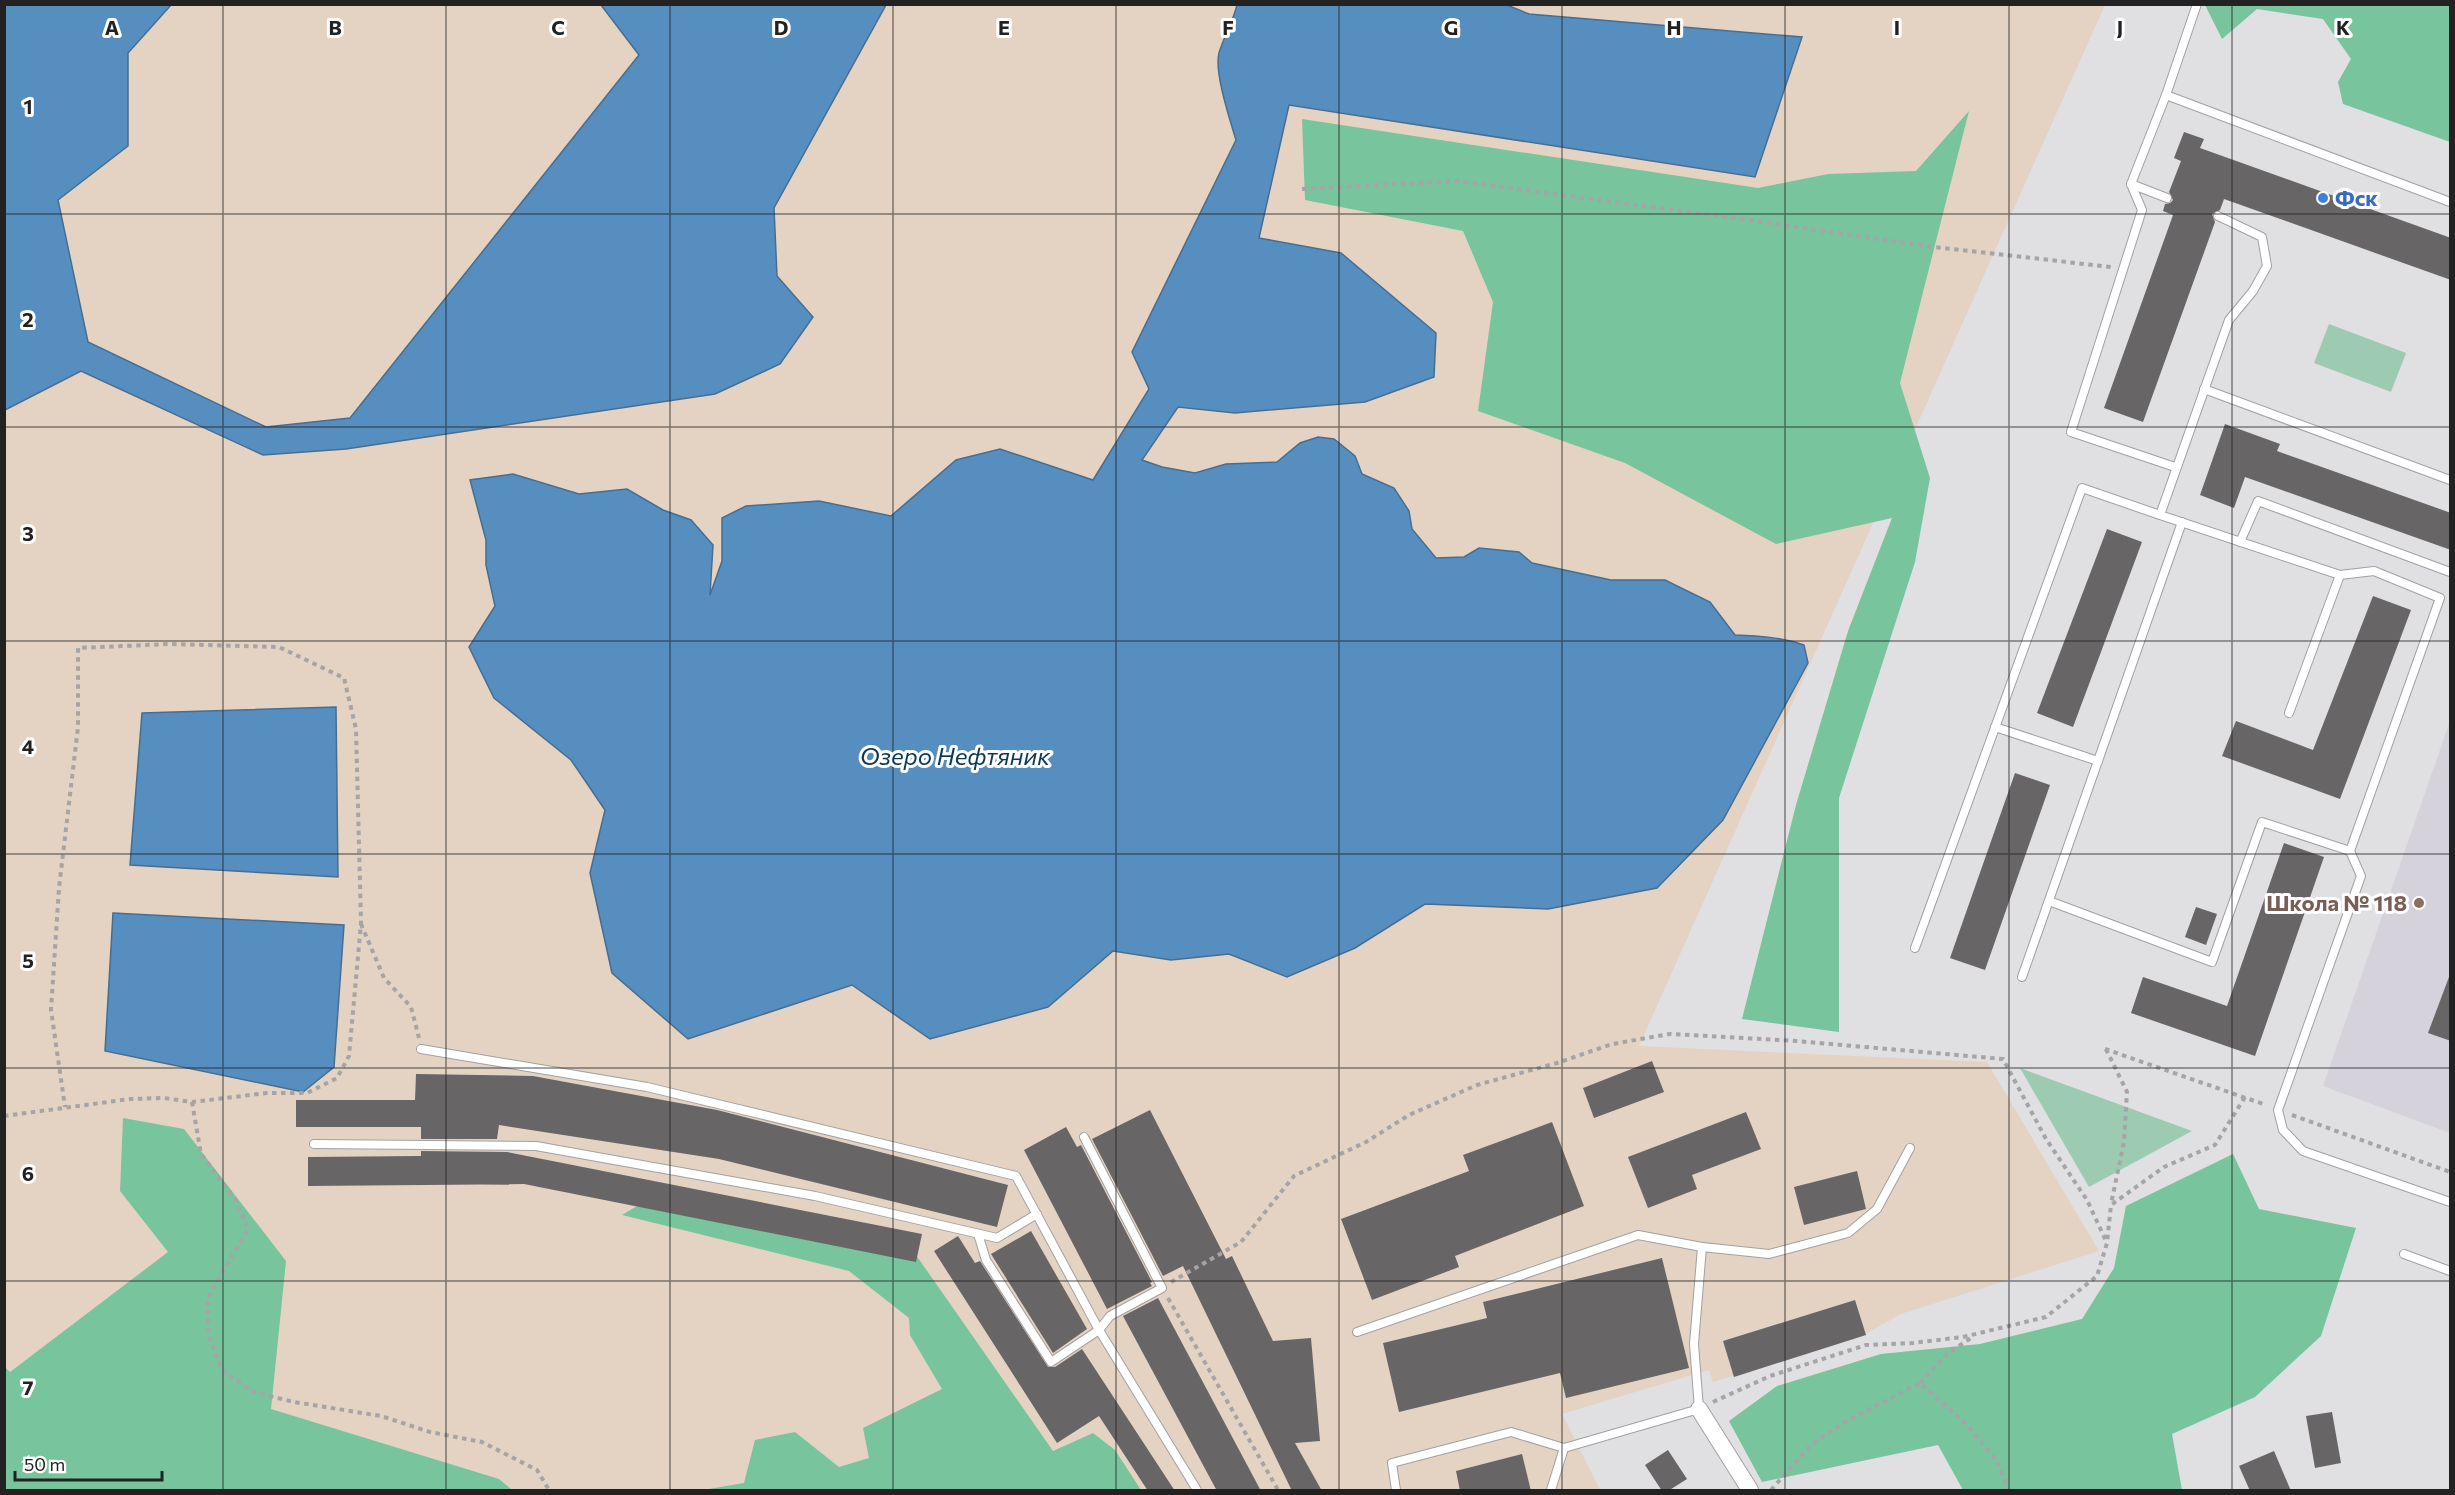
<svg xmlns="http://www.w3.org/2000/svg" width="2455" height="1495" font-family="Commissioner,sans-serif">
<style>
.industrial{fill:#e4d3c2}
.built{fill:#d6d2dc}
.green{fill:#9dcbb1}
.forest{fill:#78c49d}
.water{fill:#568ebf;stroke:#476e90;stroke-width:1.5}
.building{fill:#686566}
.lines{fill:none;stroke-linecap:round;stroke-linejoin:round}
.service-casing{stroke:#a2a0a3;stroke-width:10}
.minor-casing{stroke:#a2a0a3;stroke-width:18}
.path{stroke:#a5a4a7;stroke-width:4;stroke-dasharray:4.5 4.5;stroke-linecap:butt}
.service{stroke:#fff;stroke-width:8}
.minor{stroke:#fff;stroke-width:16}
.grid{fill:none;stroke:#232223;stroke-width:1.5;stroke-opacity:0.55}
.shop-dot{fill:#3f7fe0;stroke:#fff;stroke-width:2}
.education-dot{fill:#8d6e63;stroke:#fff;stroke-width:2}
.labels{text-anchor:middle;stroke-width:6;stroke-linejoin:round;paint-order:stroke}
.shop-label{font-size:22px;font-weight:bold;fill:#366cbe;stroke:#fff;text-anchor:start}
.education-label{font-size:22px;font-weight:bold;fill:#785e54;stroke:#fff;text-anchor:end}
.water-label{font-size:24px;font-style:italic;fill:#0c3859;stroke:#fff}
.grid-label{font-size:20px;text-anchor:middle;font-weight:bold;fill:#232223;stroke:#fff;stroke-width:6;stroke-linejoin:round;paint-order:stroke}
</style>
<rect width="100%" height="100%" fill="#e0dfe2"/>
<polygon class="industrial" points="5,5 2105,5 1639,1046 1987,1062 2099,1251 1901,1314 1860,1337 1713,1382 1709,1370 1562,1414 1600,1490 5,1490"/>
<polygon class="built" points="2450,721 2450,1133 2323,1086"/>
<g class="green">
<polygon points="2329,324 2406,353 2391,392 2314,363"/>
<polygon points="2020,1068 2192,1131 2089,1187"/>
</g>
<g class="forest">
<polygon points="2205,5 2450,5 2450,142 2343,104 2338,82 2351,59 2323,19 2257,9 2222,39"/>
<polygon points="1969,111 1900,383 1930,478 1915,562 1839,798 1839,1032 1742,1019 1796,805 1848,631 1892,518 1776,544 1625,463 1478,411 1493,302 1463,231 1305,200 1302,119 1758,188 1828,174 1916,171"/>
<polygon points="123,1118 184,1129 286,1261 271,1409 499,1479 512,1490 5,1490 5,1367 10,1372 168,1252 120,1191"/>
<polygon points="2233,1154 2259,1209 2356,1228 2321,1336 2255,1397 2172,1434 2182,1490 1963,1490 1938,1445 1762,1482 1729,1421 1777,1386 1881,1354 1980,1344 2082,1319 2114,1268 2126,1206"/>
<polygon points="657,1194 909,1245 1053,1451 1093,1433 1115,1450 1141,1490 703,1490 744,1483 755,1440 795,1432 839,1467 869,1458 863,1428 942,1389 910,1335 909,1318 849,1271 622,1215"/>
</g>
<g class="water">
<polygon points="5,4 171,5 128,53 128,146 58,200 88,342 266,427 350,418 639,55 601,5 886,5 774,208 777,276 813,317 780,364 715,394 346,449 263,455 81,371 5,410"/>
<path d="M1237 5H1507L1529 14 1802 37 1755 177 1289 105 1259 238 1341 253 1436 333 1434 377 1365 402 1235 413 1178 407 1142 460 1162 467 1195 473 1226 464 1277 462 1300 443 1318 437 1334 439 1355 456 1362 474 1394 488 1409 511 1412 529 1436 558 1464 557 1479 548 1519 552 1532 563 1611 580H1665L1710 602 1735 635C1759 636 1781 637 1804 645L1808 663 1723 820 1657 888 1548 909 1425 904 1355 948 1287 977 1229 954 1171 960 1113 951 1048 1007 930 1039 852 985 688 1039 612 973 590 873 605 810 571 760 494 698 469 647 495 606 486 565V540L470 480 513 474 579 494 627 489 663 510 691 520 713 545 710 595 722 561V518L746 506 819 501 891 516 956 460 1000 449 1093 480 1149 389 1132 352 1236 140C1230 120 1214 72 1219 53 1224 36 1233 22 1237 5Z"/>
<polygon points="336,707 338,877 130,865 142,713"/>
<polygon points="113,913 344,925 334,1067 303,1092 105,1051"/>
</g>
<g class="building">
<polygon points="2184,132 2204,139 2200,148 2451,238 2451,280 2224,199 2220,210 2212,214 2215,222 2143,422 2104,408 2173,215 2163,211 2165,204 2170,203 2173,200 2169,192 2181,161 2174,158"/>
<polygon points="2225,424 2280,444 2277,451 2451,513 2451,550 2245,477 2234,508 2200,495"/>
<polygon points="2107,529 2142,542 2073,727 2037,713"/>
<polygon points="2373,596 2411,610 2340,799 2222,756 2236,721 2313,750"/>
<polygon points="2015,773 2050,785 1985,970 1950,958"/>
<polygon points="2284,843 2324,857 2255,1056 2131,1013 2143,977 2227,1006"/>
<polygon points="2196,907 2217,914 2206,945 2185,937"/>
<polygon points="2449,977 2451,978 2451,1041 2428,1033"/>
<polygon points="1652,1061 1664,1092 1594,1118 1583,1088"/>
<polygon points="416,1074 533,1076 717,1110 1008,1185 997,1227 719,1159 499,1125 497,1139 421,1139 421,1127 296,1127 296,1100 415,1100"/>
<polygon points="1150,1110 1226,1259 1232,1256 1273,1341 1311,1338 1320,1441 1295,1443 1322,1491 1292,1491 1183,1266 1163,1276 1092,1139"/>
<polygon points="1746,1112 1761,1149 1692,1175 1697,1189 1648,1208 1628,1157"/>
<polygon points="1552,1122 1584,1206 1455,1256 1459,1267 1372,1300 1341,1219 1469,1171 1463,1155"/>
<polygon points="1066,1127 1077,1147 1081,1145 1152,1282 1150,1283 1152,1286 1107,1309 1024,1150"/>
<polygon points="421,1151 507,1152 922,1234 916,1262 524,1184 308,1186 308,1157 421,1156"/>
<polygon points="1857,1171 1866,1209 1804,1225 1794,1187"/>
<polygon points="1031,1231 1087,1329 1053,1353 991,1254"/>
<polygon points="958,1236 975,1263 980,1261 1048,1367 1055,1367 1082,1349 1175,1491 1148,1491 1099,1416 1057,1443 934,1251"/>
<polygon points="1662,1258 1689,1368 1566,1398 1560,1373 1399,1412 1383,1343 1487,1318 1483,1302"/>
<polygon points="1158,1298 1261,1491 1217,1491 1123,1316"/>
<polygon points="1855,1300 1866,1335 1734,1377 1723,1341"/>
<polygon points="2332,1412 2341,1463 2315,1468 2306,1416"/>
<polygon points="1668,1450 1687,1479 1668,1491 1662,1491 1645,1465"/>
<polygon points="2274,1451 2291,1491 2250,1491 2239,1466"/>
<polygon points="1522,1454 1531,1491 1460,1491 1456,1471"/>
</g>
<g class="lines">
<g class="service-casing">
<g id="service">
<polyline points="2166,95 2450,202"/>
<polyline points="2131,184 2167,198"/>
<polyline points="2218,216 2262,237 2267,266 2253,291 2229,320 2160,515 2340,575 2374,571 2440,598 2350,851 2361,876 2278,1110 2283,1130 2303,1151 2450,1202"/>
<polyline points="2204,389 2450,480"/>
<polyline points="2175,467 2071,432 2142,210 2131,184 2166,95 2197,4"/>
<polyline points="2240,542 2258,501 2450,572"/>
<polyline points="2289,713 2340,575"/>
<polyline points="1995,727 2098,761"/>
<polyline points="2049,901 2212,962 2262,822 2350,851"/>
<polyline points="1915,948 2082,488 2160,515"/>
<polyline points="2022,977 2182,522"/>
<polyline points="421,1049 647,1087 1016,1176 1099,1330 1197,1490"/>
<polyline points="314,1144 536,1146 815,1196 997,1238 1037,1214"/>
<polyline points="978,1234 986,1260 1051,1362 1099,1330 1110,1316 1162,1288 1084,1137"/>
<polyline points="2404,1254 2450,1271"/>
<polyline points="1357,1332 1638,1235 1702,1247"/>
<polyline points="1396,1490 1392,1463 1511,1432 1564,1448 1699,1409 1694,1344 1702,1247 1769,1254 1848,1233 1877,1209 1910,1148"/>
<polyline points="1551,1490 1564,1448"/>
</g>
</g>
<g class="minor-casing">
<polyline id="minor" points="1699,1409 1750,1490"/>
</g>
<g class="path">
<polyline points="1302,189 1457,181 1741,219 1926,246 2111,267"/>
<polyline points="361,924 384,978 411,1007 419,1038"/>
<polyline points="2105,1049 2266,1105"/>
<polyline points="2106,1049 2127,1092 2124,1142 2111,1204"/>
<polyline points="192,1102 201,1154 235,1199 248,1229 207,1299 209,1337 222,1370 253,1392 294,1402 381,1416 430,1432 482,1442 537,1470 549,1490"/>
<polyline points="2292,1115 2450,1172"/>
<polyline points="4,1116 130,1099 164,1098 192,1102 267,1093 307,1093 337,1078 349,1056 361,923 356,729 344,678 279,647 169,644 78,648 78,727 59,888 51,1010 65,1107"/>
<polyline points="1171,1282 1241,1242 1294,1176 1366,1142 1409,1115 1477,1085 1557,1063 1612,1044 1670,1034 1796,1041 2003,1059 2046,1139 2087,1200 2107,1243"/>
<polyline points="1168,1298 1278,1490"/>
<polyline points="1920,1383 1947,1354 1974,1336"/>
<polyline points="1713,1402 1770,1376 1866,1345 1913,1343 1963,1337 2046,1317 2097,1276 2107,1243 2111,1205 2164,1167 2215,1145 2245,1097"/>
<polyline points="1771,1490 1811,1445 1848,1420 1920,1383 1966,1424 1996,1460 2009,1490"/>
</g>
<use href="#service" class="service"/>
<use href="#minor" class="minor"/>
</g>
<path class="grid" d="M223 4V1490M446 4V1490M670 4V1490M893 4V1490M1116 4V1490M1339 4V1490M1562 4V1490M1785 4V1490M2009 4V1490M2232 4V1490M4 214H2450M4 427H2450M4 641H2450M4 854H2450M4 1068H2450M4 1281H2450"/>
<circle class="shop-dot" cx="2323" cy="198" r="6"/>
<circle class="education-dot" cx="2419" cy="903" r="6"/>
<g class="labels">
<g class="shop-label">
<text x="2335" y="206">Фск</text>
</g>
<g class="education-label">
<text x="2407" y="911">Школа № 118</text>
</g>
<g class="water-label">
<text x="955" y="765">Озеро Нефтяник</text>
</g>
</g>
<g class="grid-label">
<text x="112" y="35">A</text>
<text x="335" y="35">B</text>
<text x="558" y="35">C</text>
<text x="781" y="35">D</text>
<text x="1004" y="35">E</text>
<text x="1228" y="35">F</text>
<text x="1451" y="35">G</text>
<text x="1674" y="35">H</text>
<text x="1897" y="35">I</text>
<text x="2120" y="35">J</text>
<text x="2343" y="35">K</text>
<text x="28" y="114">1</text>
<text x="28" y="327">2</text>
<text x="28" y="541">3</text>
<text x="28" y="754">4</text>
<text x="28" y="968">5</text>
<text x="28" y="1181">6</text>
<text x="28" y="1395">7</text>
</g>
<rect width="2455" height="1495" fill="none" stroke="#232223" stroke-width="12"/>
<path d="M15 1471v9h147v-9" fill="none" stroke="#232223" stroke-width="3"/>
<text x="24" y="1471" font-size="18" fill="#232223" stroke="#ffffff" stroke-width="4.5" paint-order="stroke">50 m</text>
</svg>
